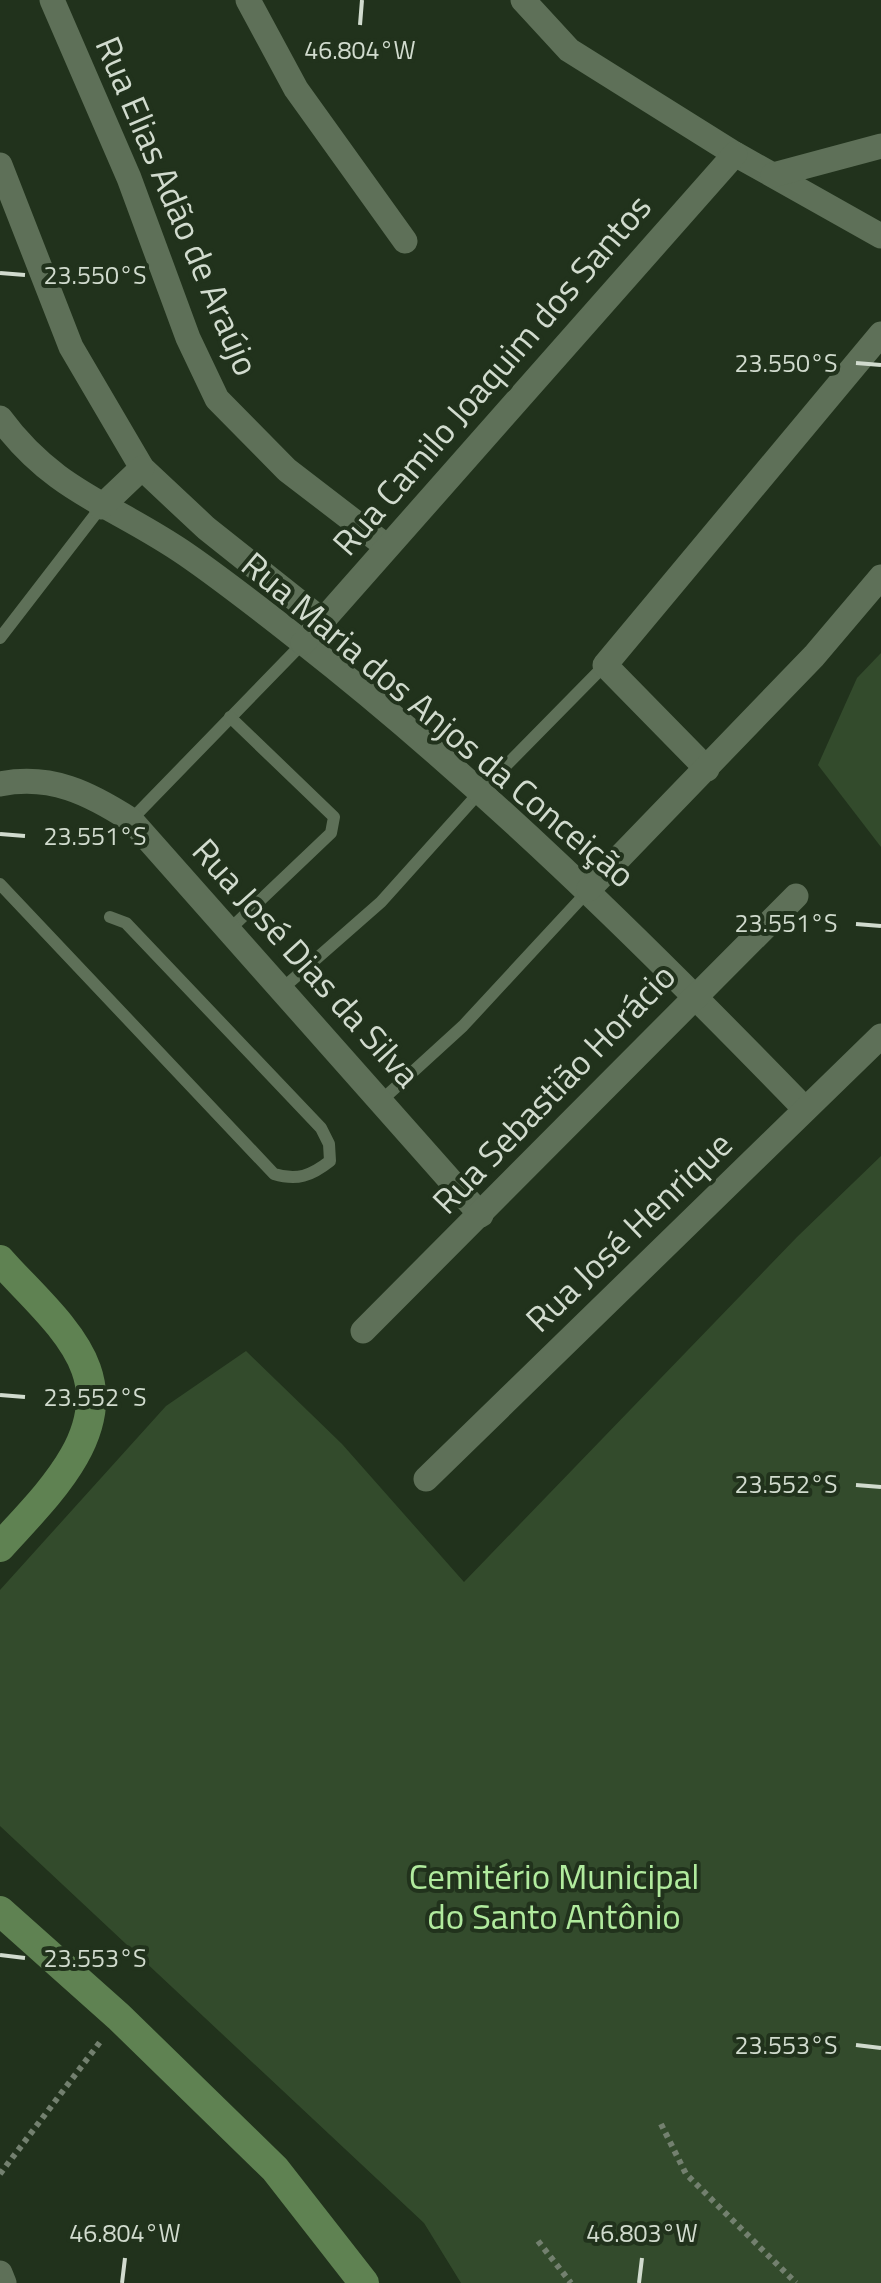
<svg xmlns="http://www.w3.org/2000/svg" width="881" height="2283" font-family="'Titillium Web',sans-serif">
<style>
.green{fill:#334b2c}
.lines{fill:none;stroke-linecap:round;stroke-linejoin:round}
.path{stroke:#73806f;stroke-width:6;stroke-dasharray:5 5;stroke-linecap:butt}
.lane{stroke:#5e7058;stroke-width:12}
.street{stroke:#5e7058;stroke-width:25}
.secondary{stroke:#5f8252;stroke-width:30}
.ticks{fill:none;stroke:#d1dbce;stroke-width:4}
.labels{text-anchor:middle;stroke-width:8;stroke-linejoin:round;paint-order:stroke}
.street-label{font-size:35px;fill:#d1dbce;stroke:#21321c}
.park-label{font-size:35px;fill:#b1eb9e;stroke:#21321c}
.ticks-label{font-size:25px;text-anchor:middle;fill:#d1dbce;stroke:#21321c;stroke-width:8;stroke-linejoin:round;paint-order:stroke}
</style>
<rect width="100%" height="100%" fill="#21321c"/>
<g class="green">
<polygon points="881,653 881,847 818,765 857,678"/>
<polygon points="881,1156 881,2283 461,2283 424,2223 0,1826 0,1590 166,1406 246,1351 342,1444 464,1582 797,1237"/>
</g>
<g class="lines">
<g class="path">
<polyline points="661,2124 686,2174 796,2283"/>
<polyline points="0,2174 100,2042"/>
<polyline points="538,2241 571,2283"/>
</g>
<g class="lane">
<polyline points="0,638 101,507"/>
<polyline points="131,820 303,643"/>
<path d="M0 884 274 1174C297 1181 311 1176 330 1161L329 1144 321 1128 126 923 110 917"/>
<polyline points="230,929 331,833 334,817 230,717"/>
<polyline points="283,988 381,902 478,794 605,665"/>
<polyline points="383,1099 463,1026 588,891"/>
</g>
<g class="street">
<polyline points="52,0 129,178 188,338 217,399 287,470 386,546"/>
<polyline points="248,0 296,89 405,241"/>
<polyline points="523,0 569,50 735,154 881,236"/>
<polyline points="0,165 71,347 142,468 206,528 323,621"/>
<polyline points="773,175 881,146"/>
<path d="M0 418C55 493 115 505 187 555 226 582 264 612 301 641 482 783 645 944 805 1109"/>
<polyline points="101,507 142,468"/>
<polyline points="303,643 735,154"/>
<polyline points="707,769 605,665 881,334"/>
<path d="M0 784C51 774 89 793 131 820L481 1215"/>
<polyline points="589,889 814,656 881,577"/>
<polyline points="363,1331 796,896"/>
<polyline points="426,1479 881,1036"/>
<polyline points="0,2273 4,2283"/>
</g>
<g class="secondary">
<path d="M0 1260C27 1291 72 1329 86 1369 111 1438 41 1501 0 1547"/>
<polyline points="0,1911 119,2017 275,2169 364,2283"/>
</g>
</g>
<path class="ticks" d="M360 25 362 0M0 273 25 275M856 363 881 365M0 834 25 836M856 924 881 926M0 1395 25 1397M856 1485 881 1487M0 1955 25 1958M856 2045 881 2048M122 2283 125 2258M639 2283 642 2258"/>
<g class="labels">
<g class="street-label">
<text transform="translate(177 206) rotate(67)" y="12">Rua Elias Adão de Araújo</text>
<text transform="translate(492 375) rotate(-49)" y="12">Rua Camilo Joaquim dos Santos</text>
<text transform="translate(438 720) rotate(40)" y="12">Rua Maria dos Anjos da Conceição</text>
<text transform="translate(306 963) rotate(48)" y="12">Rua José Dias da Silva</text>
<text transform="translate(554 1089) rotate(-46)" y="12">Rua Sebastião Horácio</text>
<text transform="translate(629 1232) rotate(-44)" y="12">Rua José Henrique</text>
</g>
<g class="park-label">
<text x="554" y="1889">Cemitério Municipal<tspan x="554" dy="40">do Santo Antônio</tspan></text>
</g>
</g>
<g class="ticks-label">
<text x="360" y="59">46.804°W</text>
<text x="95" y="284">23.550°S</text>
<text x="786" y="372">23.550°S</text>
<text x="95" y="845">23.551°S</text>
<text x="786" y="932">23.551°S</text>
<text x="95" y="1406">23.552°S</text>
<text x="786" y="1493">23.552°S</text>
<text x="95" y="1967">23.553°S</text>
<text x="786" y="2054">23.553°S</text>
<text x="125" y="2242">46.804°W</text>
<text x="642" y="2242">46.803°W</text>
</g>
</svg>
